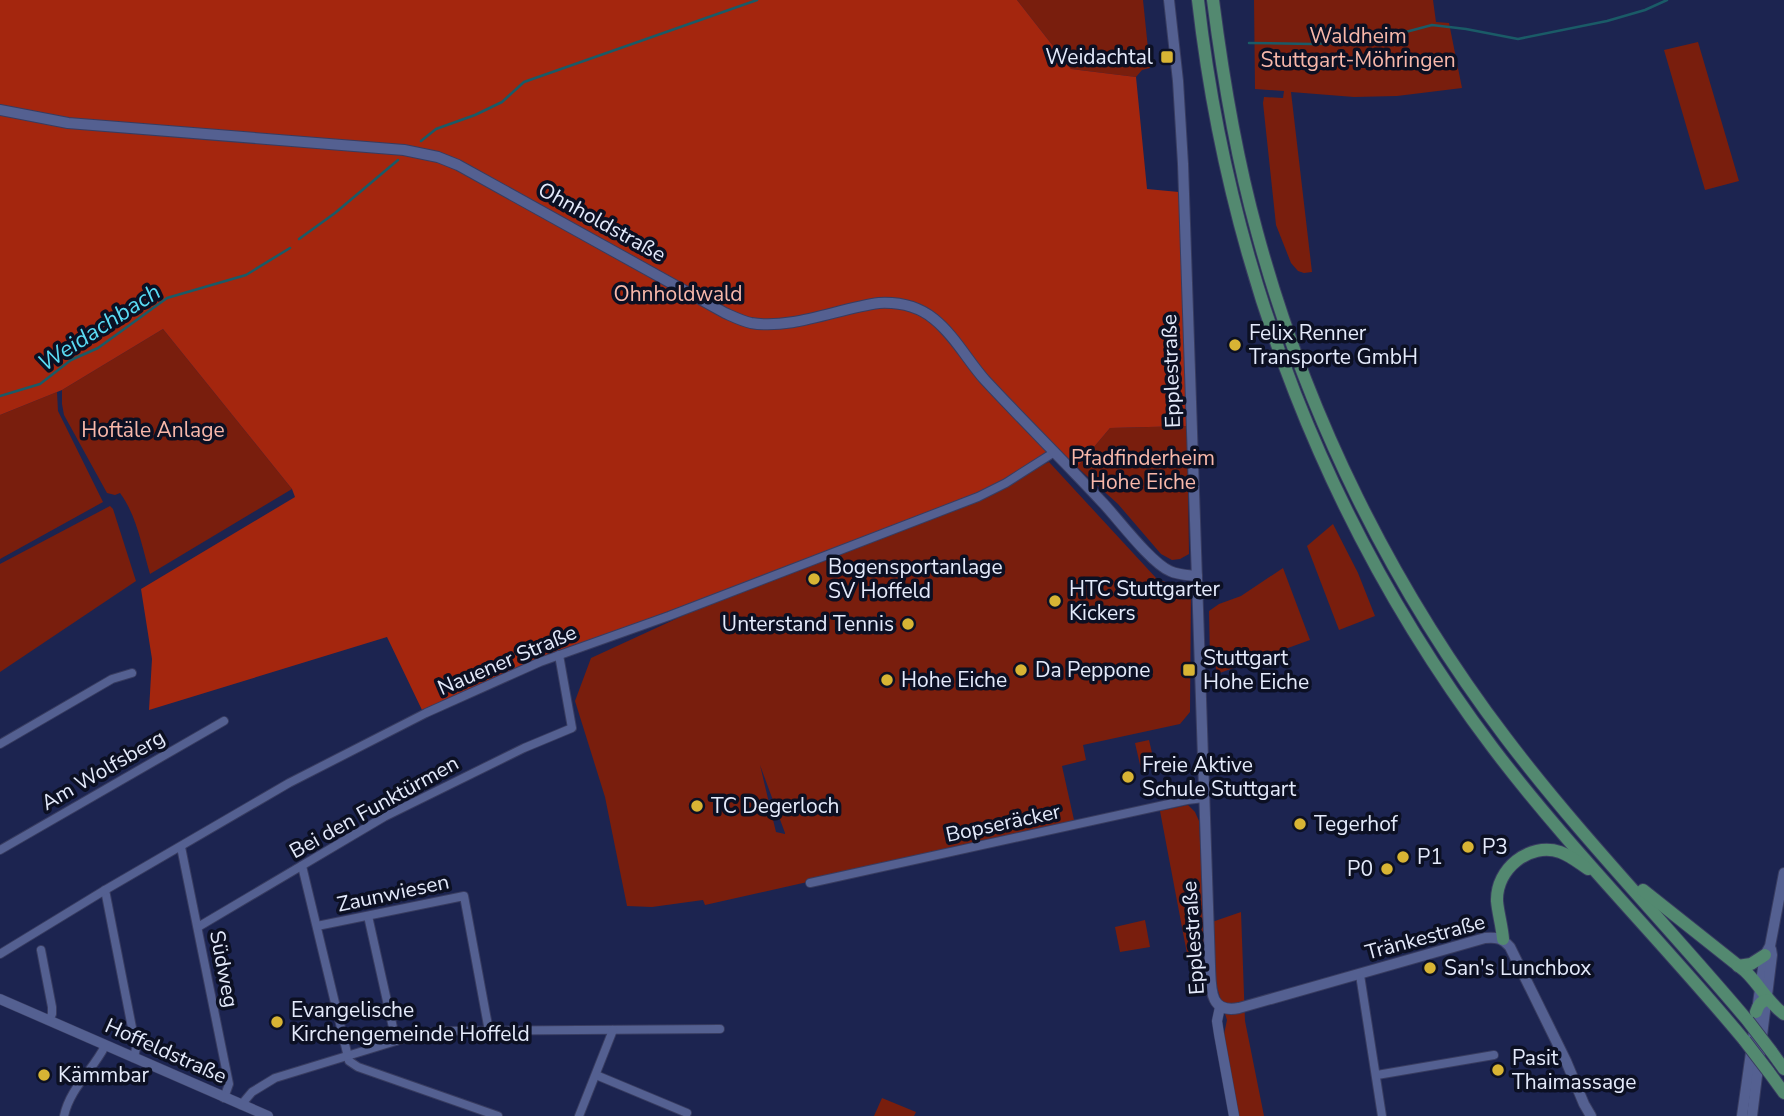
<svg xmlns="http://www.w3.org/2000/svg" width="1784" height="1116" font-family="'Nunito Sans',sans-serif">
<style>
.green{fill:#791e0d;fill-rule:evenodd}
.forest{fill:#a4260e}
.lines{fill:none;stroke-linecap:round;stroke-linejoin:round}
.stream{stroke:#1a5b67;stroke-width:2.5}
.minor-casing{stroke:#383c60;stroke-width:10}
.tertiary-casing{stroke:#383c60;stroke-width:11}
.secondary-casing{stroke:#383c60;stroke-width:12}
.trunk-casing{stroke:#383c60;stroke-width:14}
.minor{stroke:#546091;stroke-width:8}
.tertiary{stroke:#546091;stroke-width:10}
.secondary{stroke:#546091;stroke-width:10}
.trunk{stroke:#538970;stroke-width:12}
.trunk-bridge-casing{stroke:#383c60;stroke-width:14;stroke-linecap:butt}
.trunk-bridge{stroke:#538970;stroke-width:12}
.poi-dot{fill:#d8b434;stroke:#0c1023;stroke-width:2.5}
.labels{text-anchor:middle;stroke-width:7;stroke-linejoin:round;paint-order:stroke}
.park-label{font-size:21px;fill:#f8b8aa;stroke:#0c1023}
.poi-label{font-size:21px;fill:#e4eafb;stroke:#0c1023;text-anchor:start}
.street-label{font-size:21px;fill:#e4eafb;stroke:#0c1023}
.water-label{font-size:23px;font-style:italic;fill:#5adbf4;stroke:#0c1023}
</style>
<rect width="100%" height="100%" fill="#1c2450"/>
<g class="green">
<polygon points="1017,0 1143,0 1150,68 1142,70 1136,77 1071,69"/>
<polygon points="1254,0 1433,0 1436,22 1449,23 1462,88 1397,96 1354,97 1291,92 1312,272 1304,273 1298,271 1291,263 1276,225 1263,103 1264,97 1283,98 1284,91 1255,89"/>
<polygon points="1698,42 1739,181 1705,190 1664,50"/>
<path d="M163 329 292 489 150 574C142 547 137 516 120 493L115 495 107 493 64 415 62 404V390Z"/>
<polygon points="57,392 58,411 103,502 0,559 0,415"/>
<polygon points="1187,426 1189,554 1180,559 1172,560 1161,554 1118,504 1077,467 1110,428"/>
<path d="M1049 462 1157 579 1191 591 1190 712 1180 724 1083 745 1086 760 1062 766 1076 829 803 883 705 905 703 900 652 907 627 906 605 797 575 701 591 658 704 606 884 537ZM760 765 785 833V834L776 832Z"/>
<polygon points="110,506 113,509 136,581 0,672 0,564"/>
<polygon points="1333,524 1358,573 1375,616 1339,630 1307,546"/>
<polygon points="1283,568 1310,640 1217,674 1215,663 1210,660 1209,611 1219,604 1241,596"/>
<polygon points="1149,740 1155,766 1141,769 1135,743"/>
<polygon points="1188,805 1195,812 1199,821 1205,950 1203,957 1195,961 1188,959 1160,811"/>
<polygon points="1241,912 1245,1021 1264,1116 1239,1116 1225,1049 1224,1034 1227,1020 1216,984 1212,922"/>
<polygon points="1145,920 1150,947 1120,952 1115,927"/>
<polygon points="882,1098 916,1112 914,1116 874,1116"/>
</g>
<polygon class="forest" points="0,0 1017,0 1071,69 1136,77 1147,189 1179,192 1187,426 1110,428 1077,467 1055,448 996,486 967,499 555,654 422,710 387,637 149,710 152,659 141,589 295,497 292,489 163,329 62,390 0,415"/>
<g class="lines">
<g class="stream">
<polyline points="1249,43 1313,44 1372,41 1432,25 1466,29 1518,39 1607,21 1645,10 1667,0"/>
<polyline points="421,141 436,129 475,115 502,102 524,82 757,0"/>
<polyline points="299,239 335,213 398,160"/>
<polyline points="0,396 40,384 71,360 98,348 167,298 246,275 290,248"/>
</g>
<g class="minor-casing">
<g id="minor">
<polyline points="0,744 112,679 132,673"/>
<polyline points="181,847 229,1084 224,1098"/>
<polyline points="0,850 224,721"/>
<polyline points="302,866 349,1061 358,1067 498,1116"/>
<polyline points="810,883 1187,800 1204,798"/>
<polyline points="105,890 136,1048 134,1058"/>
<polyline points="368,916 396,1041"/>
<polyline points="317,926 464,896 489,1031"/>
<polyline points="198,927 384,817 524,748 572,728 559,655"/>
<polyline points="41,950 52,1007 52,1014 49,1020"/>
<polyline points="0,954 105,890 289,783 426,713 540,662 669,616 978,497 1006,483 1053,453"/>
<polyline points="1360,975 1382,1116"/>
<polyline points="596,1075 687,1113"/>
<polyline points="1377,1075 1494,1055"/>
<polyline points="241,1105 252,1092 275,1078 396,1041 421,1034 444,1031 720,1029"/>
<path d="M64 1116C70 1088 93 1070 105 1046"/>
<polyline points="579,1116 613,1030"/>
</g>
</g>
<g class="tertiary-casing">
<g id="tertiary">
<polyline points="0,999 268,1116"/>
<polyline points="1220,1007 1217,1021 1219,1034 1234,1116"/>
</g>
</g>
<g class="secondary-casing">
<g id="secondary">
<path d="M1169 0 1178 81 1183 164 1210 966C1211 988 1209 1014 1239 1008L1485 938C1497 937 1502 938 1510 947L1566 1061 1584 1104 1591 1116"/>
<path d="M0 110 68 123 404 150 438 157 458 165 725 313C734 317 742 321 751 323 792 330 839 308 879 303 899 302 918 306 934 319 955 336 968 361 985 380 1024 422 1065 462 1103 503 1119 520 1151 563 1170 571 1178 575 1188 575 1197 576"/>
<polyline points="1742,1116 1763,968 1765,955 1770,946 1784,873"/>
<polyline points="1752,1116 1772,955 1771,949"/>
</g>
</g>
<g class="trunk-casing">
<g id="trunk">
<path d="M1198 0C1229 272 1328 529 1493 748 1571 851 1663 942 1745 1041"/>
<path d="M1213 0C1223 78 1236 156 1257 232 1306 414 1392 588 1506 738 1581 837 1668 926 1748 1021"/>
<path d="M1643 890 1745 971C1760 985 1767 1002 1784 1014"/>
<path d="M1503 939C1502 926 1498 913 1497 901 1496 869 1529 842 1560 852 1571 856 1579 863 1588 869"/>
<polyline points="1738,966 1751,964 1765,955"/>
<path d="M1756 1012C1758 1006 1760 1002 1767 1000"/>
<polyline points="1771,1051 1784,1069"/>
<polyline points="1768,1071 1784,1093"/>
</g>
</g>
<use href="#minor" class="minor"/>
<use href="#tertiary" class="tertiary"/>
<use href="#secondary" class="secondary"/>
<use href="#trunk" class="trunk"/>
<g class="trunk-bridge-casing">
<g id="trunk-bridge">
<polyline points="1748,1021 1771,1051"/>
<polyline points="1745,1041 1768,1071"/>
</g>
</g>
<use href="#trunk-bridge" class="trunk-bridge"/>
</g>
<g class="poi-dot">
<rect x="1160" y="50" width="14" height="14" rx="3.5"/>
<circle cx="1235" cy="345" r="7"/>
<circle cx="814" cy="579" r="7"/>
<circle cx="1055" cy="601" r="7"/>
<circle cx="908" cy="624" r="7"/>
<circle cx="1021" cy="670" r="7"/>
<rect x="1182" y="663" width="14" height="14" rx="3.5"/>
<circle cx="887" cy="680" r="7"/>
<circle cx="1128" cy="777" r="7"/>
<circle cx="697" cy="806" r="7"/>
<circle cx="1300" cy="824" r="7"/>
<circle cx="1468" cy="847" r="7"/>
<circle cx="1403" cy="857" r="7"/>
<circle cx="1387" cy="869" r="7"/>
<circle cx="1430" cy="968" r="7"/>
<circle cx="277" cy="1022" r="7"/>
<circle cx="1498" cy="1070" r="7"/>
<circle cx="44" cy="1075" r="7"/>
</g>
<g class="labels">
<g class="park-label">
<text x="1358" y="43">Waldheim<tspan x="1358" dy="24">Stuttgart-Möhringen</tspan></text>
<text x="678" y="301">Ohnholdwald</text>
<text x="153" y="437">Hoftäle Anlage</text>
<text x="1143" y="465">Pfadfinderheim<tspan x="1143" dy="24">Hohe Eiche</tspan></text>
</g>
<g class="poi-label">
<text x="1153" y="64" text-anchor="end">Weidachtal</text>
<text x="1249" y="340">Felix Renner<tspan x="1249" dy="24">Transporte GmbH</tspan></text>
<text x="828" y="574">Bogensportanlage<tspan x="828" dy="24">SV Hoffeld</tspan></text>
<text x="1069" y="596">HTC Stuttgarter<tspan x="1069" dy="24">Kickers</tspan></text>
<text x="894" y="631" text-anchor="end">Unterstand Tennis</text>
<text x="1203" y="665">Stuttgart<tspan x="1203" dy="24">Hohe Eiche</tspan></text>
<text x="1035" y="677">Da Peppone</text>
<text x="901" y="687">Hohe Eiche</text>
<text x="1142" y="772">Freie Aktive<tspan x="1142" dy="24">Schule Stuttgart</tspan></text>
<text x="711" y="813">TC Degerloch</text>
<text x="1314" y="831">Tegerhof</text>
<text x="1482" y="854">P3</text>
<text x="1417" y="864">P1</text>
<text x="1373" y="876" text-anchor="end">P0</text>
<text x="1444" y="975">San's Lunchbox</text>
<text x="291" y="1017">Evangelische<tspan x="291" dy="24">Kirchengemeinde Hoffeld</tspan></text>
<text x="1512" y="1065">Pasit<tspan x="1512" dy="24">Thaimassage</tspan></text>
<text x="58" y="1082">Kämmbar</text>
</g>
<g class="street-label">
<text transform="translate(602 222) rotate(29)" y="7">Ohnholdstraße</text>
<text transform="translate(1171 371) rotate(-92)" y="7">Epplestraße</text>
<text transform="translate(507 660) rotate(-23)" y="7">Nauener Straße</text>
<text transform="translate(103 770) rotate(-30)" y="7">Am Wolfsberg</text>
<text transform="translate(374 807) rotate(-29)" y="7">Bei den Funktürmen</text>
<text transform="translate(1003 823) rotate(-12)" y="7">Bopseräcker</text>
<text transform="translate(393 893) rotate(-12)" y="7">Zaunwiesen</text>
<text transform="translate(1425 937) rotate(-15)" y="7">Tränkestraße</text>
<text transform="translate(1193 938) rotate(-94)" y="7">Epplestraße</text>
<text transform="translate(224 969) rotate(79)" y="7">Südweg</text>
<text transform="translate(166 1051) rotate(24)" y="7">Hoffeldstraße</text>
</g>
<g class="water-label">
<text transform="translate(99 327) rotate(-33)" y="8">Weidachbach</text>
</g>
</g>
</svg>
